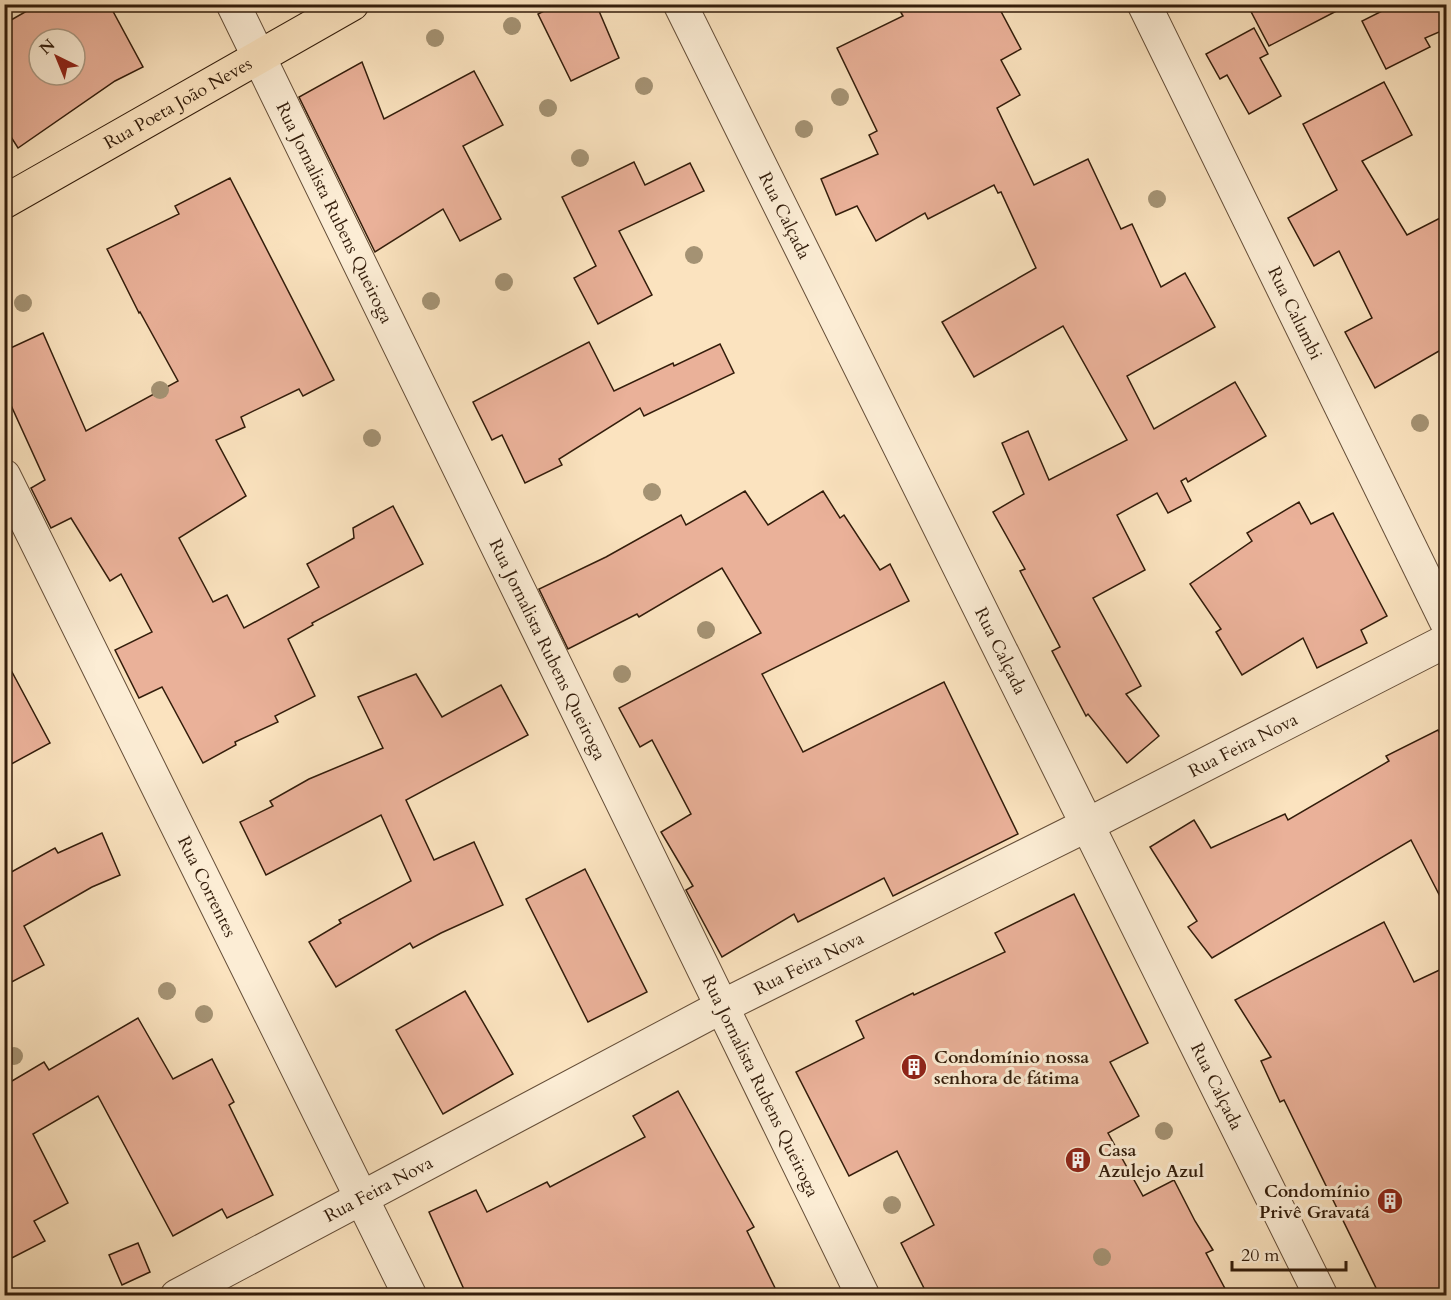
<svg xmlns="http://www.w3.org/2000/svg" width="1451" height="1300" font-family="Cardo,serif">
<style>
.building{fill:#eab199;stroke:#331d0b;stroke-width:1.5;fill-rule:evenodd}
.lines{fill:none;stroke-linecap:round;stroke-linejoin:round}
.street-casing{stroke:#654e38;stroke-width:35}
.primary-casing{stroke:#331d0b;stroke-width:35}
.street{stroke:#fcedd5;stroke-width:33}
.primary{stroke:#fbe3bf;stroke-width:33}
.tree{fill:#a49273}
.labels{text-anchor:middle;stroke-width:6;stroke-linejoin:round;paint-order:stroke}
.street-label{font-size:18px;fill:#331d0b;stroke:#fcedd5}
.poi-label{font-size:18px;font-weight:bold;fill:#331d0b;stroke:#fcedd5;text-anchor:start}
</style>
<rect width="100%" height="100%" fill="#fbe3bf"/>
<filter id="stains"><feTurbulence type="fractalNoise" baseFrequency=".00333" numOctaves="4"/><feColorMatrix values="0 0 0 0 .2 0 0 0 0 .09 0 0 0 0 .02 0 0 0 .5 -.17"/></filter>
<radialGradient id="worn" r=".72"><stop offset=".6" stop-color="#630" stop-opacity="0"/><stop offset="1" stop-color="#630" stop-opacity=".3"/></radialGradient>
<g class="building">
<path d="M39 4H109L143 67 115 81 18 148 4 126V24ZM39 39H75V75H39Z"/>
<polygon points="558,4 596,4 619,58 571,81 538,14"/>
<polygon points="896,4 997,4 1021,49 1001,60 1020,95 997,108 1034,185 1088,159 1121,229 1132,224 1161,287 1185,273 1215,327 1127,376 1154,429 1235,382 1266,436 1188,482 1186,478 1181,481 1191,501 1168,513 1157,493 1117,515 1145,570 1093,598 1141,686 1126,694 1159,736 1127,763 1088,714 1086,716 1052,651 1060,647 1020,571 1025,569 993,512 1024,494 1002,443 1028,431 1049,480 1127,440 1063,326 974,377 942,322 1036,268 1001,192 998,193 994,185 928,219 925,213 876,241 857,206 836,215 821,179 878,154 869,135 877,131 837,48 903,16"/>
<polygon points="1247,4 1350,4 1269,46"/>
<polygon points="1396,4 1446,4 1446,29 1425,38 1430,47 1386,69 1362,21"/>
<polygon points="1254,28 1268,54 1260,58 1281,96 1249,114 1227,75 1220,79 1206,54"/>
<polygon points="362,62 384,119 474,71 503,125 463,146 501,219 460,241 443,209 375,252 299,97"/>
<polygon points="1384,82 1412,135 1362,161 1407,235 1446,215 1446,347 1375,388 1345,332 1372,318 1339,251 1314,266 1288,218 1337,190 1303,124"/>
<polygon points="634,162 645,185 690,163 704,191 619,231 652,295 598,324 574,278 596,266 562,197"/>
<polygon points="230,178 334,380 303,396 299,389 241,417 245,427 216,440 246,496 179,538 213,602 227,595 244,628 319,587 307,564 354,538 353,528 393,506 423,564 312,623 313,625 288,639 315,696 275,716 278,722 235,742 236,745 203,763 162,687 139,698 115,650 152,632 121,574 110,581 71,518 51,528 31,488 45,480 4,390 4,351 43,333 86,431 178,381 140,312 139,313 107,249 179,214 175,206"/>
<polygon points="589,342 614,391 673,363 674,366 720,344 734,373 644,416 640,408 559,459 562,465 525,483 502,435 492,440 473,402"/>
<polygon points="745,491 768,525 823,491 840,518 844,515 880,570 890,564 909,601 762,674 803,752 944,682 1018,834 893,896 884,878 798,922 794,914 722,957 686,890 693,886 661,832 691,814 652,740 640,747 619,708 761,633 722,568 639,617 637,614 568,649 539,589 606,557 681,515 686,525"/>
<polygon points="1299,502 1311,524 1333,513 1387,616 1361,630 1367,643 1317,668 1303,638 1242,675 1216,632 1221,629 1190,584 1252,541 1247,533"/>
<polygon points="4,657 50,743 4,768"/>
<polygon points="416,674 442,717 501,685 528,735 406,800 434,860 474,842 503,905 441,933 413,948 410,943 336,987 309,942 341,923 339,920 411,881 381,815 266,875 240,822 273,806 270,801 309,779 383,748 358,697"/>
<polygon points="1438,730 1446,746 1446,908 1411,840 1212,958 1188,927 1197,921 1150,847 1194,820 1211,848 1285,814 1288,820 1389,761 1386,756"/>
<polygon points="102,833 120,875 92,887 24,926 44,965 4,986 4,876 55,848 58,853"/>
<polygon points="585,869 647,992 588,1022 526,899"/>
<polygon points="1074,894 1148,1043 1110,1062 1139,1116 1108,1133 1143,1196 1174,1180 1195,1221 1213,1250 1206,1253 1229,1296 928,1296 901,1243 934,1225 897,1151 849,1176 796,1072 864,1038 856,1021 913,993 914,995 1005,952 995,933"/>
<polygon points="1384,922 1414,982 1446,967 1446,1296 1380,1296 1284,1100 1280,1102 1261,1061 1271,1057 1235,1000"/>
<polygon points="465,991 513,1074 443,1114 396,1030"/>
<polygon points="138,1018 173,1079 212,1059 234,1102 229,1105 273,1195 227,1218 222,1209 173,1236 98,1096 33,1134 68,1203 34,1221 45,1241 4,1262 4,1080 7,1084 44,1062 49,1070"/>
<polygon points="678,1091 754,1227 747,1231 779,1296 467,1296 429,1212 476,1190 487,1212 547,1182 550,1187 645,1137 633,1116"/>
<polygon points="138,1243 150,1272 122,1285 109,1255"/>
</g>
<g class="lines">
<g class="street-casing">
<g id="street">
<path id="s1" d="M233 4 863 1296"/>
<path id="s2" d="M680 4 1321 1296"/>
<path id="s3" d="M1144 4 1446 621"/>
<path id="s4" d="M4 476 410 1296"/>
<path id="s5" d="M177 1296 721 1007 1087 825 1446 641"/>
</g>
</g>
<g class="primary-casing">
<g id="primary">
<path id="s6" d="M4 202 352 4"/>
</g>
</g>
<use href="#street" class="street"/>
<use href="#primary" class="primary"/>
</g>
<g class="tree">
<circle cx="512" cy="26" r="9"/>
<circle cx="435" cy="38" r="9"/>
<circle cx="644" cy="86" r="9"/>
<circle cx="840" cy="97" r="9"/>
<circle cx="548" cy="108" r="9"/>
<circle cx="804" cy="129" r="9"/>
<circle cx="580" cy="158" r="9"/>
<circle cx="1157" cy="199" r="9"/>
<circle cx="694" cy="255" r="9"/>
<circle cx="504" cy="282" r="9"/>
<circle cx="431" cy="301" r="9"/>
<circle cx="23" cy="303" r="9"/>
<circle cx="160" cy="390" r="9"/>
<circle cx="1420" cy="423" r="9"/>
<circle cx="372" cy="438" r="9"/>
<circle cx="652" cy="492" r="9"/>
<circle cx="706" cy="630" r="9"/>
<circle cx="622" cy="674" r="9"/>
<circle cx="167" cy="991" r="9"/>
<circle cx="204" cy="1014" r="9"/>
<circle cx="14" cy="1056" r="9"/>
<circle cx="1164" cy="1131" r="9"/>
<circle cx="892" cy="1205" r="9"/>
<circle cx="1102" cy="1257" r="9"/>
</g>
<defs>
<g id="building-disc" transform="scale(1.35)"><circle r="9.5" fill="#8f2418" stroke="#fcedd5"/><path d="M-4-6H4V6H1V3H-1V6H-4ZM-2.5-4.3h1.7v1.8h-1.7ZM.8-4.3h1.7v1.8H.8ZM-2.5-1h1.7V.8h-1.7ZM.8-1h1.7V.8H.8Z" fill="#fff"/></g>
</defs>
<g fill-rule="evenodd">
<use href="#building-disc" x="914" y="1067"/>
<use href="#building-disc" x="1078" y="1160"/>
<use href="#building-disc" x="1390" y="1201"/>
</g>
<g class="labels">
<g class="street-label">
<text dy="6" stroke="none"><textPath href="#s6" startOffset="200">Rua Poeta João Neves</textPath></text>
<text dy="6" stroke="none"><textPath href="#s1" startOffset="232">Rua Jornalista Rubens Queiroga</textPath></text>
<text dy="6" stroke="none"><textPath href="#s2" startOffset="236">Rua Calçada</textPath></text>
<text dy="6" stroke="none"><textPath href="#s3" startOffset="344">Rua Calumbi</textPath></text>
<text dy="6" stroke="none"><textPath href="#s1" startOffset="718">Rua Jornalista Rubens Queiroga</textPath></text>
<text dy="6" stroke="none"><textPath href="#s2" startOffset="722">Rua Calçada</textPath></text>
<text dy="6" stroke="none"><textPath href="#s5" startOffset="1200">Rua Feira Nova</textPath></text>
<text dy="6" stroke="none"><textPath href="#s4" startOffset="458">Rua Correntes</textPath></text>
<text dy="6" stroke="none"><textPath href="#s5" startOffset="714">Rua Feira Nova</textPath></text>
<text dy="6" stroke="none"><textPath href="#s2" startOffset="1208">Rua Calçada</textPath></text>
<text dy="6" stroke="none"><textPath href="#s1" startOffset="1204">Rua Jornalista Rubens Queiroga</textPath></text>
<text dy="6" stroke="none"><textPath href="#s5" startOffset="228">Rua Feira Nova</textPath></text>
</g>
<g class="poi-label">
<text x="934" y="1063">Condomínio nossa<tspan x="934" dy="21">senhora de fátima</tspan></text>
<text x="1098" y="1156">Casa<tspan x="1098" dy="21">Azulejo Azul</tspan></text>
<text x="1370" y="1197" text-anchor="end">Condomínio<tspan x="1370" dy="21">Privê Gravatá</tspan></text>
</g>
</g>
<rect width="1451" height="1300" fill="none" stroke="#fbe3bf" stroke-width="24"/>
<rect x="6" y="6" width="1439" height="1288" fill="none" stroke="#331d0b" stroke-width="3"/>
<rect x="12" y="12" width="1427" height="1276" fill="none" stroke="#331d0b" stroke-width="1.5"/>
<g transform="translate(57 57) rotate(317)"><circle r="28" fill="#fcedd5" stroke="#ac9a84" stroke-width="1.5"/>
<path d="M0-4.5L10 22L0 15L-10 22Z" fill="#8f2418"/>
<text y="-9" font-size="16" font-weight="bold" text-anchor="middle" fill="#331d0b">N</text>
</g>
<path d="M1232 1261v9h114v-9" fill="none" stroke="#331d0b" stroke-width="3"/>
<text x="1241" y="1261" font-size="18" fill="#331d0b" stroke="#fcedd5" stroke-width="4.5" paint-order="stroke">20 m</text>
<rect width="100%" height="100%" filter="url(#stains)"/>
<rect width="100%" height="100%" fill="url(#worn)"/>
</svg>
